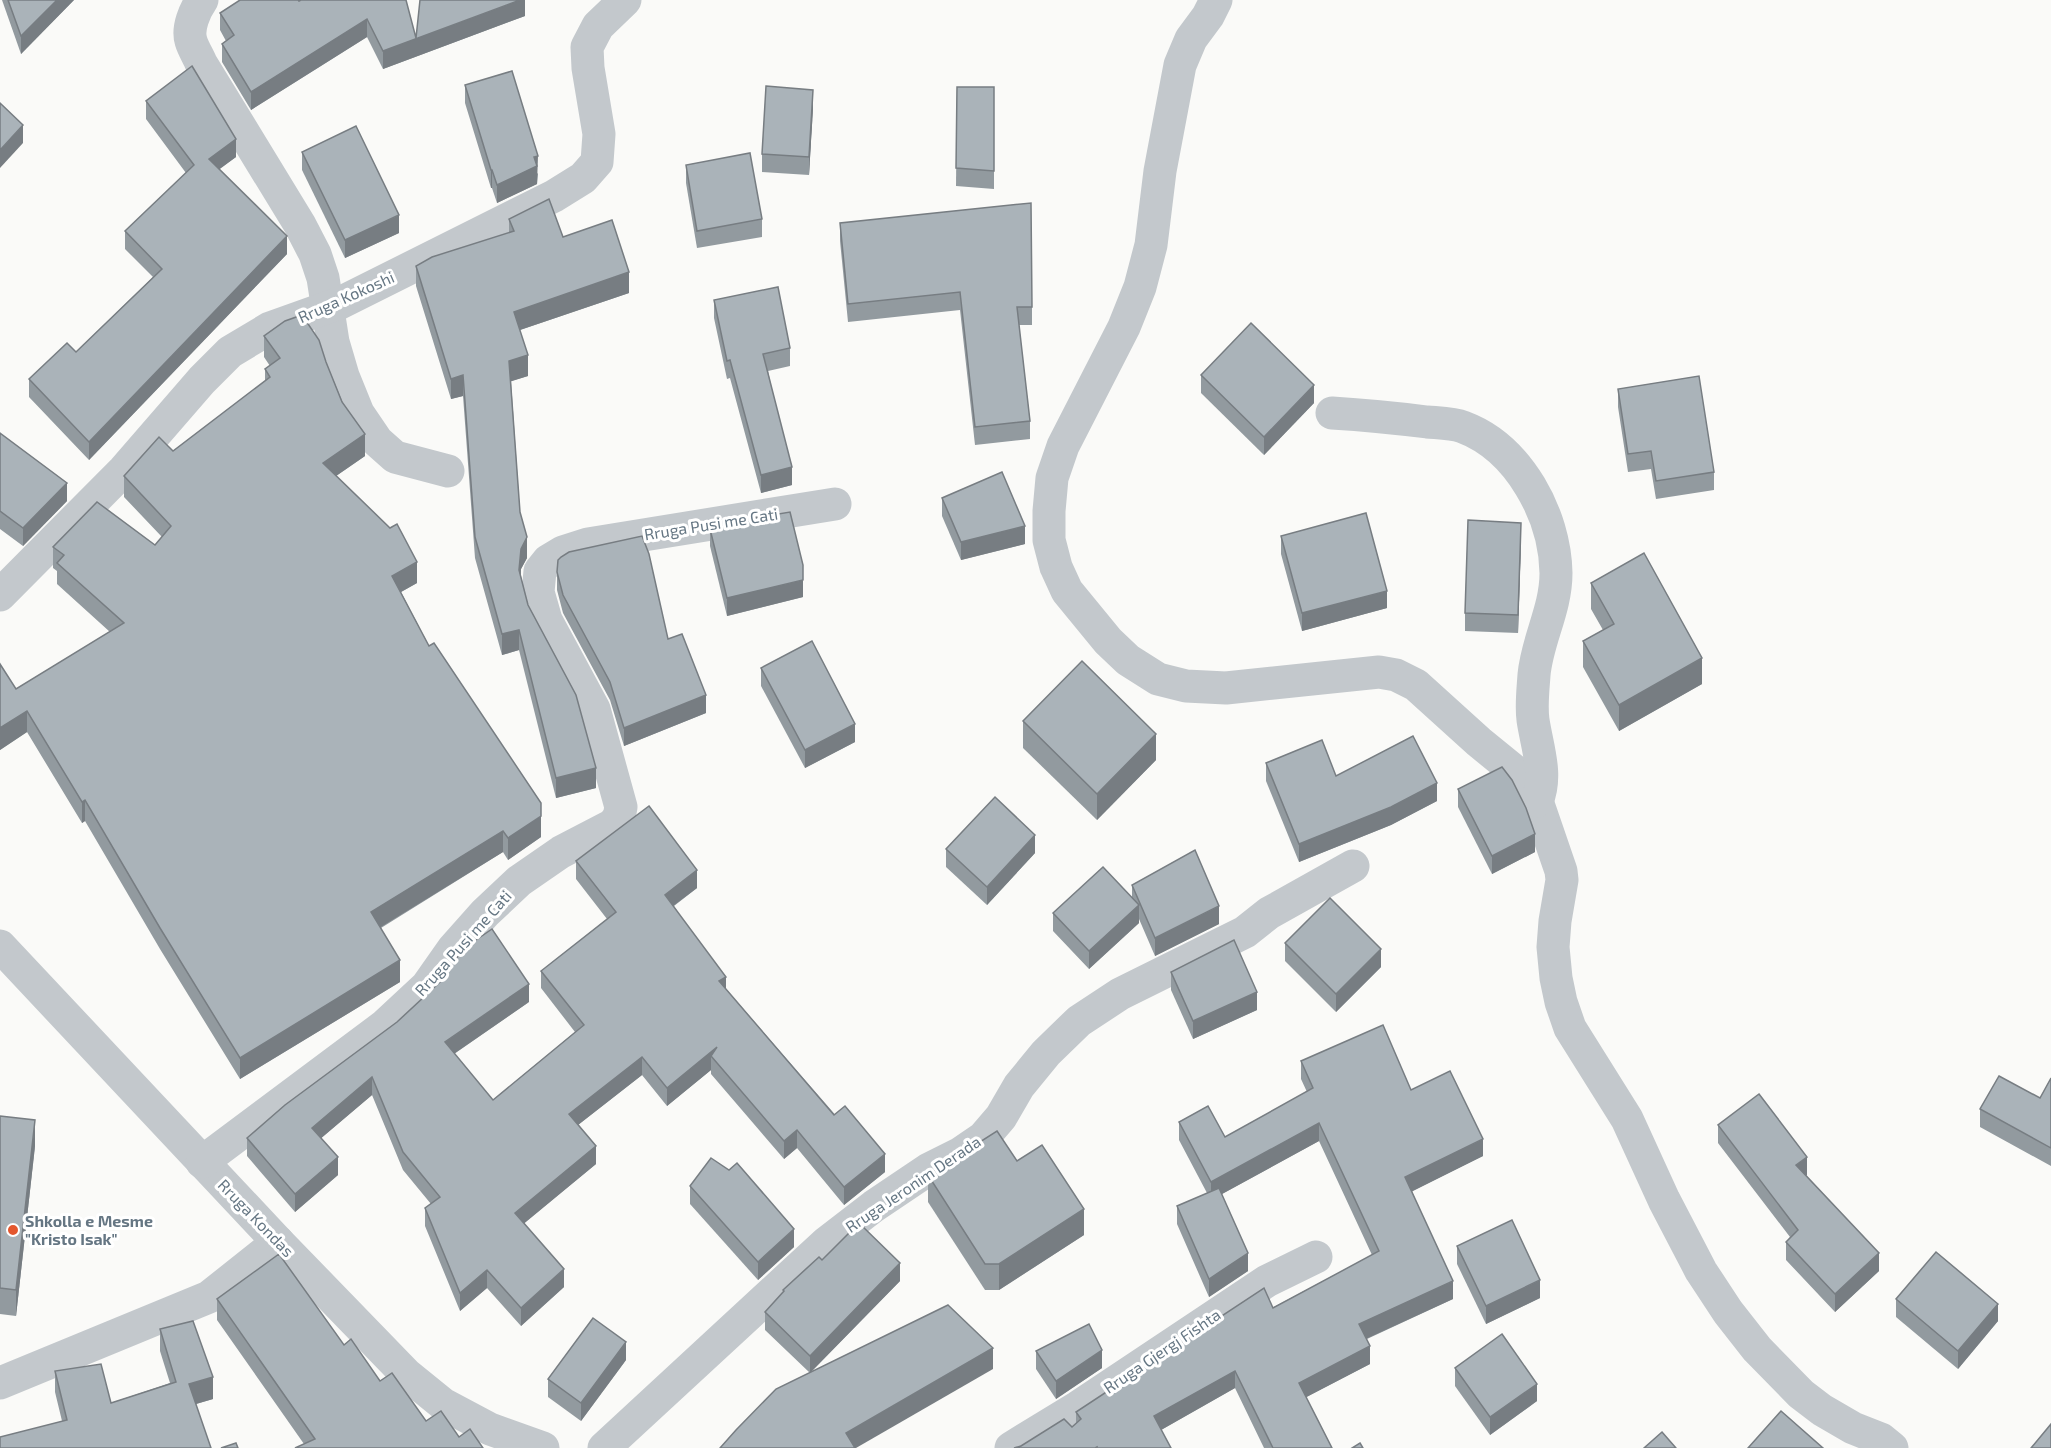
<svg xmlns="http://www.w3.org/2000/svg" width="2051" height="1448" font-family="'Exo 2',sans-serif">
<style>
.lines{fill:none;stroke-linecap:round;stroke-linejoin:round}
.minor{stroke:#c3c8cc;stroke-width:33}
.wall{fill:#929a9f}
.shaded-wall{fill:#777d82}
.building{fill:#aab3b9;stroke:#777d82;stroke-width:1.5}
.poi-dot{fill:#e4572e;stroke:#fff;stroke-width:2}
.labels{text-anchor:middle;stroke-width:6;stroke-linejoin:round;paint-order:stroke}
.street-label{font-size:16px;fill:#657683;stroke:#fff}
.poi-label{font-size:16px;font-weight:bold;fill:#657683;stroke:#fff;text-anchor:start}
</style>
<rect width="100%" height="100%" fill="#fafaf8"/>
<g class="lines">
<g class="minor">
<path d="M202 0C195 10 187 28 191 41 193 48 198 56 201 63L300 225 315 254 323 278 333 342 343 376 358 413 377 441 395 457 448 471"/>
<polyline points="1216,0 1208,16 1191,39 1180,65 1160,171 1151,245 1140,287 1124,327 1063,446 1052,478 1049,511 1049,540 1056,567 1067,591 1108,641 1128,660 1158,679 1186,686 1226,688 1379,672 1396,675 1416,685 1479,742 1517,773 1537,801 1561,871 1562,880 1555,921 1553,947 1556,978 1561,1002 1570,1028 1627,1119 1664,1200 1701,1271 1728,1312 1757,1349 1801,1394 1822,1410 1853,1428 1881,1439 1892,1448"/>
<path d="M1332 413C1364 415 1395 418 1427 422 1438 423 1453 423 1463 427 1519 448 1555 515 1556 573 1556 610 1537 640 1534 675 1533 690 1531 706 1533 720 1537 747 1548 775 1537 801"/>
<polyline points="0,595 124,470 202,380 230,352 270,328 340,303 554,196 583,178 597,162 599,134 588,68 587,47 598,26 625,0"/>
<polyline points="0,946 278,1242 406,1374 443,1404 490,1429 543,1448"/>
<polyline points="202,1162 384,1026 427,986 453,949 485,913 519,881 561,852 613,825 619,817 621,807 594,709 546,620 538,592 540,571 548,561 563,552 588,544 835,504"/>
<polyline points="0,1383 209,1297 278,1242"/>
<polyline points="604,1448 826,1243 874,1206 929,1169 961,1153 983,1138 1001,1117 1019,1086 1046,1053 1079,1021 1120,994 1245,932 1269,913 1353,866"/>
<polyline points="1011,1448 1078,1407 1267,1281 1316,1257"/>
</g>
</g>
<g class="wall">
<polygon points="2,0 74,0 21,54"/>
<polygon points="406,0 416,38 525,0 525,16 383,69 367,37 251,110 222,62 222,44 226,41 220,30 220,13 299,1"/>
<polygon points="465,85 538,174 537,184 497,203 492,188 491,188 465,103"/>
<polygon points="957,87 994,87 994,189 956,186"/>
<polygon points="146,101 236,157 219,169 287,254 89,460 29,397 29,379 76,352 153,277 125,249 125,231 186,173 146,119"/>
<polygon points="813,108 809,175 762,172 762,154"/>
<polygon points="302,152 399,233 345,258 302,170"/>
<polygon points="686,165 762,219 762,237 697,248 686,183"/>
<polygon points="509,219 563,237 629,293 520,330 528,376 511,381 520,512 527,558 521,569 521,576 528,605 596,788 556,798 519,650 502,655 475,558 463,396 451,399 416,286 416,266 509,233"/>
<polygon points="840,223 1032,307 1032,325 1019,325 1030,421 1030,439 975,445 960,310 848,322 840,241"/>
<polygon points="714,300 790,348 790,366 768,371 792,485 761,493 730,378 727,379 714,318"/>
<polygon points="264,336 326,362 365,456 336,476 417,583 401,592 429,646 541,837 508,860 503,852 381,928 400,982 240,1079 160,949 85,821 82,823 27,732 0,750 0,664 16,689 110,632 57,584 57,571 53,568 53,547 155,545 162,537 124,497 124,476 173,451 265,381 265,369 270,366 264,357"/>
<polygon points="1201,375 1314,403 1264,455 1201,393"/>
<polygon points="1618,389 1714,472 1714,490 1656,499 1651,469 1628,472 1618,407"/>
<polygon points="0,433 67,501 23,546 0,529"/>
<polygon points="942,498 1025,544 961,560 942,516"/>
<polygon points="710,529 803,597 727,616 710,546"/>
<polygon points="1281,536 1387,608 1302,631 1281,554"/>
<polygon points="1521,541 1518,633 1465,631 1465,613"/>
<polygon points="557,572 668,639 706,713 624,746 610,700 563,613 557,590"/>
<polygon points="1591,583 1702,684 1619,731 1583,667 1583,641 1603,630 1591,609"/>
<polygon points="761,668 855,742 805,768 761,686"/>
<polygon points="1023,721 1156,760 1097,820 1023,748"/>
<polygon points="1266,763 1336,776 1437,801 1391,825 1299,862 1266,781"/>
<polygon points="1458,789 1535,852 1492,874 1458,807"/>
<polygon points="946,849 1035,853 987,905 946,867"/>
<polygon points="576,861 697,888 674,906 726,989 885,1172 844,1205 797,1148 784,1159 711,1074 711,1070 667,1106 642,1075 578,1125 596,1164 524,1223 564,1287 521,1326 487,1288 460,1311 425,1226 425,1208 431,1204 403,1170 372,1095 321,1138 338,1175 295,1212 247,1156 247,1138 529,1002 454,1054 493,1100 575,1032 541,988 541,971 607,919 576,879"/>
<polygon points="1132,885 1219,924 1155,956 1139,919 1139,923 1089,969 1053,931 1053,913 1132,898"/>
<polygon points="1285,943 1381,967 1336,1012 1285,961"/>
<polygon points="1171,972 1257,1010 1193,1039 1171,990"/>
<polygon points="1301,1061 1411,1090 1483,1156 1412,1191 1453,1299 1367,1339 1370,1364 1306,1397 1332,1448 1264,1448 1235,1388 1161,1430 1171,1448 1014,1448 1072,1427 1076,1423 1076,1412 1372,1255 1319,1141 1222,1194 1248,1271 1209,1297 1177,1224 1177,1206 1207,1193 1179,1140 1179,1122 1225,1137 1307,1092 1301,1079"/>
<polygon points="2051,1078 2051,1166 1980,1127 1980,1109 2040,1098"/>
<polygon points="0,1116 35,1146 16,1316 0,1314"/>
<polygon points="1718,1125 1807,1175 1806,1175 1879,1271 1835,1312 1786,1260 1786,1242 1790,1237 1718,1143"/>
<polygon points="1017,1161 1084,1235 999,1290 985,1290 928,1202 928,1175"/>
<polygon points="729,1170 794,1247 758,1280 690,1204 690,1186"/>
<polygon points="1457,1246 1540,1298 1486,1324 1457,1264"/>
<polygon points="822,1260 900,1281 811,1372 993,1369 810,1373 765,1330 765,1312 783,1293 783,1290"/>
<polygon points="217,1299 344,1345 380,1381 426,1421 459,1437 304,1444 217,1320"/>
<polygon points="1896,1299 1998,1321 1958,1369 1896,1317"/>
<polygon points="160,1329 213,1399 196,1404 62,1421 55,1392 55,1371 111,1403 170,1383 160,1351"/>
<polygon points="1036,1351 1102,1368 1056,1399 1036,1369"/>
<polygon points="626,1360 581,1421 548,1397 548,1379"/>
<polygon points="1455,1368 1537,1401 1490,1435 1455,1386"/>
</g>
<g class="shaded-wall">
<polygon points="57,0 74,0 21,54 21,36"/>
<polygon points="520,0 525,0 525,16 383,69 383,51"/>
<polygon points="367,19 367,37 251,110 251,92"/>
<polygon points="813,90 813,108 809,175 809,157"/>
<polygon points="23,125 23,143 0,168 0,150"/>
<polygon points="236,139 236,157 209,177 209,159"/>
<polygon points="538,156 537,184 497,203 497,185 534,157"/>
<rect x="491" y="170" width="1" height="18"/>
<polygon points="399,215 399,233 345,258 345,240"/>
<polygon points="287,236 287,254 89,460 89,442"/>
<polygon points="629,272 629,293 514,332 514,312"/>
<polygon points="528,355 528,376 509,382 509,361"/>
<polygon points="463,375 463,396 451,399 451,379"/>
<polygon points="1314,385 1314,403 1264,455 1264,437"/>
<polygon points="365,434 365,456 323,485 323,463"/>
<polygon points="792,467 792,485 761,493 761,475"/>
<polygon points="67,483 67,501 23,546 23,528"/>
<polygon points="1521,523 1521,541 1518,633 1518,615"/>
<polygon points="1025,526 1025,544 961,560 961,542"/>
<polygon points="527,537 527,558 521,569 519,591 519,570 521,549"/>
<polygon points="417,562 417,583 392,597 392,576"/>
<polygon points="803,580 803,597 727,616 727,598"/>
<polygon points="1387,591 1387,608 1302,631 1302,613"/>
<polygon points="519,630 519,650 502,655 502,634"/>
<polygon points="1702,658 1702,684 1619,731 1619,705"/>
<polygon points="706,695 706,713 624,746 624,728"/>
<polygon points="27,711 27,732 0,750 0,728"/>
<polygon points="855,724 855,742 805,768 805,750"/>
<polygon points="1156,734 1156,760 1097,820 1097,794"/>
<polygon points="596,768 596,788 556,798 556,778"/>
<polygon points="1437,783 1437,801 1391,825 1299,862 1299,844"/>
<polygon points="85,800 85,821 82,823 82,802"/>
<polygon points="541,816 541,837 508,860 508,838"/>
<polygon points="503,831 503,852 371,933 371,912"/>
<polygon points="1535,834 1535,852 1492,874 1492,856"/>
<polygon points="1035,835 1035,853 987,905 987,887"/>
<polygon points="697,870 697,888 665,912 665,895"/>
<polygon points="1139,905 1139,923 1089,969 1089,951"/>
<polygon points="1219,906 1219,924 1155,956 1155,938"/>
<polygon points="1381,949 1381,967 1336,1012 1336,994"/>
<polygon points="400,960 400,982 240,1079 240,1058"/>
<polygon points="726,977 726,995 719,981"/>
<polygon points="529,984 529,1002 445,1060 445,1042"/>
<polygon points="1257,992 1257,1010 1193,1039 1193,1021"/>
<polygon points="717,1047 711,1056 711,1070 667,1106 667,1088"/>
<polygon points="642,1057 642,1075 569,1132 569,1114"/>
<polygon points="372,1077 372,1095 312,1146 312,1128"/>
<polygon points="35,1120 35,1146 16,1316 16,1290"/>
<polygon points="1319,1123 1319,1141 1211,1200 1211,1182"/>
<polygon points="797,1130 797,1148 784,1159 784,1141"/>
<polygon points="1483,1139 1483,1156 1405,1195 1405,1177"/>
<polygon points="596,1146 596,1164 515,1231 515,1213"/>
<polygon points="885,1154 885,1172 844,1205 844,1187"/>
<polygon points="338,1157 338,1175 295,1212 295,1194"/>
<polygon points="1807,1157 1807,1175 1796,1183 1796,1165"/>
<polygon points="1084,1209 1084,1235 999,1290 999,1264"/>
<polygon points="794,1229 794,1247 758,1280 758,1262"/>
<polygon points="1248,1253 1248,1271 1209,1297 1209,1279"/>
<polygon points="1879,1253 1879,1271 1835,1312 1835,1294"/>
<polygon points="900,1263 900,1281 810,1373 810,1356"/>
<polygon points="564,1269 564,1287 521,1326 521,1308"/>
<polygon points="487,1270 487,1288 460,1311 460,1293"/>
<polygon points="1540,1280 1540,1298 1486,1324 1486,1306"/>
<polygon points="1453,1281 1453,1299 1359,1342 1359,1324"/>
<polygon points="1998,1304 1998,1321 1958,1369 1958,1351"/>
<polygon points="626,1342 626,1360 581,1421 581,1403"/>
<polygon points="1370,1346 1370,1364 1299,1401 1299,1383"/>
<polygon points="993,1348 993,1369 856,1448 846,1448 846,1433"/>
<polygon points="1102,1350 1102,1368 1056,1399 1056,1381"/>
<polygon points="1235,1371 1235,1388 1154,1434 1154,1416"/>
<polygon points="213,1377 213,1399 189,1406 189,1384"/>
<polygon points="1537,1384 1537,1401 1490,1435 1490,1417"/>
</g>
<g class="building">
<polygon points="8,0 57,0 21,36"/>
<polygon points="240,0 298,0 299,1 301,0 406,0 416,38 420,0 520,0 383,51 367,19 251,92 222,44 234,35 220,13"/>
<polygon points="192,66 236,139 209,159 287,236 89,442 29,379 67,343 76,352 162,269 125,231 194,165 146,101"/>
<polygon points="512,71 538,156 534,157 537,166 497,185 492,170 491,170 465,85"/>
<polygon points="766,86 813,90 809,157 762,154"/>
<polygon points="957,87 994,87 994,171 956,168"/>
<polygon points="0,103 23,125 0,150"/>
<polygon points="356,126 399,215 345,240 302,152"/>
<polygon points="750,153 762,219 697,231 686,165"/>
<polygon points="549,199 563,237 612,220 629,272 514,312 528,355 509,361 520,512 527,537 521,549 519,570 528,605 576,695 596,768 556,778 519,630 502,634 475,537 463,375 451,379 416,266 432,257 514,231 509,219"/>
<polygon points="1031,203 1032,307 1017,307 1030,421 975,427 960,292 848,304 840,223"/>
<polygon points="778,287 790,348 763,354 792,467 761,475 730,360 727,361 714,300"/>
<polygon points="302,315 319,340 326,362 342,402 365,434 323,463 390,528 397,524 417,562 392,576 429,646 434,643 541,803 541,816 508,838 503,831 371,912 400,960 240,1058 160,928 85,800 82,802 27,711 0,728 0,664 16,689 124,623 57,563 64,555 53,547 97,502 155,545 171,526 124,476 159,437 173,451 270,377 265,369 280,358 264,336 285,321"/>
<polygon points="1251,323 1314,385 1264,437 1201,375"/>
<polygon points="1699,376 1714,472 1656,481 1651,451 1628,454 1618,389"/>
<polygon points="0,433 67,483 23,528 0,511"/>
<polygon points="1002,472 1025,526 961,542 942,498"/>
<polygon points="790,512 803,565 803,580 727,598 710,529 748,519"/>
<polygon points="1366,513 1387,591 1302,613 1281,536"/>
<polygon points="1468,520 1521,523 1518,615 1465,613"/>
<polygon points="642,536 649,554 668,639 682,634 706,695 624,728 610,682 563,595 557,572 558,560 561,557 569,552"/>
<polygon points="1644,553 1702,658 1619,705 1583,641 1614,624 1591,583"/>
<polygon points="812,641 855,724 805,750 761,668"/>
<polygon points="1082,661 1156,734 1097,794 1023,721"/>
<polygon points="1413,736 1437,783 1391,807 1299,844 1266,763 1322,740 1336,776"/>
<polygon points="1502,767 1512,780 1526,808 1535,834 1492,856 1458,789"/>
<polygon points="995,797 1035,835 987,887 946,849"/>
<polygon points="649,806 697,870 665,895 726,977 719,981 834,1115 845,1106 885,1154 844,1187 797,1130 784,1141 711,1056 717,1047 667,1088 642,1057 569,1114 596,1146 515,1213 564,1269 521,1308 487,1270 460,1293 425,1208 440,1197 403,1152 372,1077 312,1128 338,1157 295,1194 247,1138 285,1105 397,1022 440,982 463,949 492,929 529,984 445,1042 493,1100 584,1025 541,971 616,912 576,861"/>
<polygon points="1195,850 1219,906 1155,938 1132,885"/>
<polygon points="1103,867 1139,905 1089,951 1053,913"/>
<polygon points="1330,898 1381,949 1336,994 1285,943"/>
<polygon points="1234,940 1257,992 1193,1021 1171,972"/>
<polygon points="1383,1025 1411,1090 1450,1071 1483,1139 1405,1177 1453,1281 1359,1324 1370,1346 1299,1383 1332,1448 1273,1448 1235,1371 1154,1416 1171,1448 1097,1448 1097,1447 1095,1448 1014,1448 1021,1446 1064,1419 1072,1427 1081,1419 1076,1412 1264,1288 1273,1308 1379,1251 1319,1123 1211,1182 1179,1122 1208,1106 1225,1137 1313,1088 1301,1061"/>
<polygon points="1999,1076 2040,1098 2051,1078 2051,1148 1980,1109"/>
<polygon points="1759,1094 1807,1157 1796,1165 1879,1253 1835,1294 1786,1242 1798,1230 1718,1125"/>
<polygon points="0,1116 35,1120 16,1290 0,1288"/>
<polygon points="997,1131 1017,1161 1042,1145 1084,1209 999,1264 985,1264 928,1175"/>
<polygon points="711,1158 729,1170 737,1163 794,1229 758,1262 690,1186"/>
<polygon points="1219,1188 1248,1253 1209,1279 1177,1206"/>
<polygon points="1512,1220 1540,1280 1486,1306 1457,1246"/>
<polygon points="859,1223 900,1263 810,1356 765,1312 784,1291 783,1290 819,1257 822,1260"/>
<polygon points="1936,1252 1998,1304 1958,1351 1896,1299"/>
<polygon points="279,1254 344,1345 351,1339 380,1381 392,1373 426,1421 441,1411 459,1437 470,1429 483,1448 295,1448 315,1439 217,1299"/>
<polygon points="948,1305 993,1348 846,1433 855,1448 720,1448 736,1430 776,1389"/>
<polygon points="593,1318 626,1342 581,1403 548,1379"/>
<polygon points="193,1321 213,1377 189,1384 211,1448 0,1448 0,1437 67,1420 55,1371 101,1364 111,1403 176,1382 160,1329"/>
<polygon points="1089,1324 1102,1350 1056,1381 1036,1351"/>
<polygon points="1502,1334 1537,1384 1490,1417 1455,1368"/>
<polygon points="1781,1411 1823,1448 1748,1448"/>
<polygon points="2051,1424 2051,1448 2031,1448"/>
<polygon points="1662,1432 1676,1448 1644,1448"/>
<polygon points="236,1443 238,1448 221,1448"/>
<polygon points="1360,1443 1363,1448 1352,1448"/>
</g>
<circle class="poi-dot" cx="13" cy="1230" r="6"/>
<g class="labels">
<g class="street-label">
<text transform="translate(346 297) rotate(-24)" y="6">Rruga Kokoshi</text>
<text transform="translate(711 524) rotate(-9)" y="6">Rruga Pusi me Cati</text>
<text transform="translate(463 943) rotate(-48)" y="6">Rruga Pusi me Cati</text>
<text transform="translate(913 1184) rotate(-34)" y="6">Rruga Jeronim Derada</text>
<text transform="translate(256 1218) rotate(46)" y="6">Rruga Kondas</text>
<text transform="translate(1162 1351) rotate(-34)" y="6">Rruga Gjergj Fishta</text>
</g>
<g class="poi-label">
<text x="25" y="1227">Shkolla e Mesme<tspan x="25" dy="18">"Kristo Isak"</tspan></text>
</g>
</g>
</svg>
